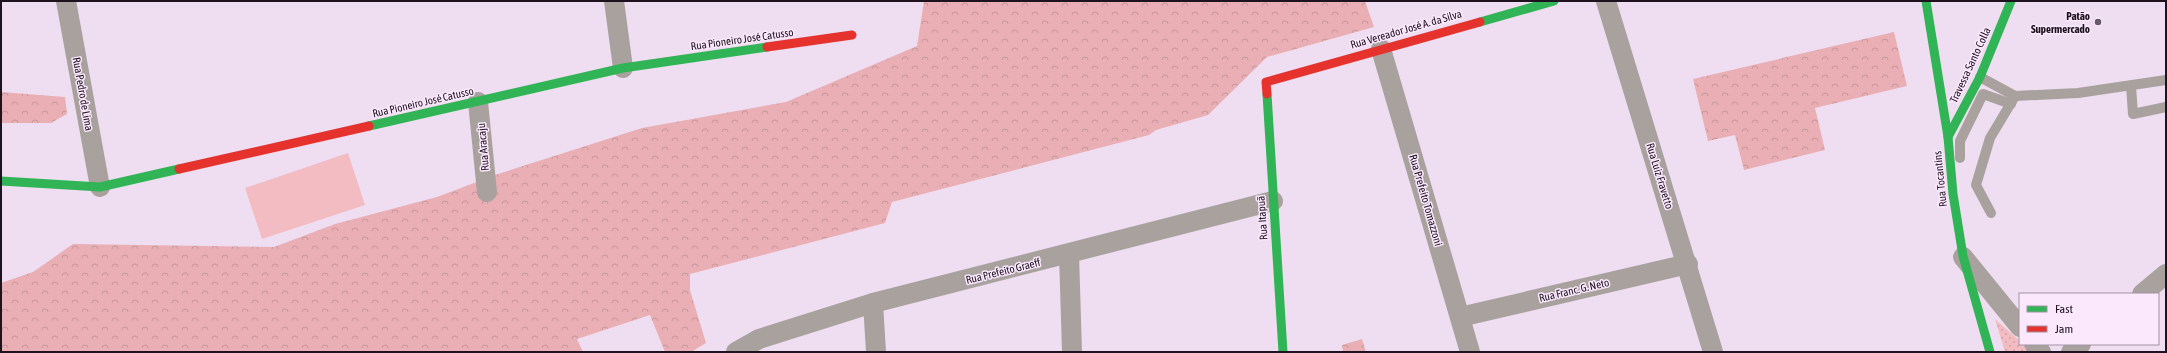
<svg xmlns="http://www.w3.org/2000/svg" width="2167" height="353" font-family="'Asap Condensed',sans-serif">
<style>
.forest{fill:url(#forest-crowns)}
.park{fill:url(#park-dots)}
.pitch{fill:#f2bcc2}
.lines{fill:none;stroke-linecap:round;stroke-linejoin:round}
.lane{stroke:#a9a19e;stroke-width:10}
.street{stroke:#a9a19e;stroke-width:20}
.fast{stroke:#30b455;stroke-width:9}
.jam{stroke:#e5322d;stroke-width:9}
.poi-dot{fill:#665968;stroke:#fbe8fd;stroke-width:1.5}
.labels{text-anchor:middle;stroke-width:3;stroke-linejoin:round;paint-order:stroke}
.poi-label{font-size:11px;font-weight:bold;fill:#1d121e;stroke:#fbe8fd;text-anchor:end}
.street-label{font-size:11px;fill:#1d121e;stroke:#fbe8fd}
</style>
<defs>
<pattern id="forest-crowns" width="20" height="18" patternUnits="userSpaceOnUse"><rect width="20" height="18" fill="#e9afb5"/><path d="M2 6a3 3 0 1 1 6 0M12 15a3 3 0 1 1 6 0" fill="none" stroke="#c7969b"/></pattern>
<pattern id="park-dots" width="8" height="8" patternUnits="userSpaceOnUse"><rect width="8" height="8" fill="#f2bcc2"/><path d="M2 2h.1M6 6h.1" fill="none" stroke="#cfa1a6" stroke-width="1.8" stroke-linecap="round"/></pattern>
</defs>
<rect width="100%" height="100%" fill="#efdef1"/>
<g class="forest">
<polygon points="924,1 1365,1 1374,27 1267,57 1208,115 1156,130 1149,135 892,202 885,223 690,274 690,290 706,343 691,352 665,352 650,315 577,339 583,352 1,352 1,283 33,272 73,244 274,247 335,224 437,197 495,175 642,128 786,102 917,46"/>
<polygon points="1894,32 1907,86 1815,108 1825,150 1744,170 1735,135 1708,141 1693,79"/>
<polygon points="1,92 65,97 67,114 51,123 1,123"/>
<polygon points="1362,339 1366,352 1343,352 1342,345"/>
</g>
<polygon class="park" points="1995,319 2020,341 2020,344 2024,344 2033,352 2005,352"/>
<polygon class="pitch" points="348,153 365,205 262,239 245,188"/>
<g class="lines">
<g class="lane">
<polyline points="1980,77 2015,96 2078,93 2166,80"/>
<polyline points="2131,86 2133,114 2166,107"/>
<polyline points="1960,158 1960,141 1983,94 2011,104"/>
<polyline points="1991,213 1976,185 1990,138 2014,98"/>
</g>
<g class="street">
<polyline points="66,1 100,187"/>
<polyline points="614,1 623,68"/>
<polyline points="1606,1 1713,352"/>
<polyline points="1381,49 1470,352"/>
<polyline points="478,102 487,192"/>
<polyline points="1069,254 1072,352"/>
<polyline points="1963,257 2020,327"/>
<polyline points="2142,294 2166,274"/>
<polyline points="873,303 876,352"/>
<polyline points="1460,317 1688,264"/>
<polyline points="2034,344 2041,352"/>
<polyline points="736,352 759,339 873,303 1273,201"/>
<polyline points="2071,352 2081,344"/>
</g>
<g class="fast">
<polyline points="1926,1 1948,137 1953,194 1963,256 1990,352"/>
<polyline points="1480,22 1554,1"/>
<polyline points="1267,94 1283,352"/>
<polyline points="369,126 623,68 767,47"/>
<polyline points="1948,137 1980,77 2011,1"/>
<polyline points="1,181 100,187 179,169"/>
</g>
<g class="jam">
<polyline points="767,47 852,35"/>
<polyline points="1267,94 1266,82 1480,22"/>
<polyline points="179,169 369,126"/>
</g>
</g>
<circle class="poi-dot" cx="2098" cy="22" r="4"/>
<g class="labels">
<g class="poi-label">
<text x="2090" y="20">Patão<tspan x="2090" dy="13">Supermercado</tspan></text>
</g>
<g class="street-label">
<text transform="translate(1406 29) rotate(-16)" y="4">Rua Vereador José A. da Silva</text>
<text transform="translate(742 39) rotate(-8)" y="4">Rua Pioneiro José Catusso</text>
<text transform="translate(1970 65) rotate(-65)" y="4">Travessa Santo Colla</text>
<text transform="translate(83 94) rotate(80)" y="4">Rua Pedro de Lima</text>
<text transform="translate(423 102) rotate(-13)" y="4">Rua Pioneiro José Catusso</text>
<text transform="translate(483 147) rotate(-95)" y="4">Rua Aracaju</text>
<text transform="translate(1660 176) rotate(73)" y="4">Rua Luiz Fravetto</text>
<text transform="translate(1940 179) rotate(-96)" y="4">Rua Tocantins</text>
<text transform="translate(1426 200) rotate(74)" y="4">Rua Prefeito Tomazzoni</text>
<text transform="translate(1262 218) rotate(-94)" y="4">Rua Itapuã</text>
<text transform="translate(1003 271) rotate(-14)" y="4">Rua Prefeito Graeff</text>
<text transform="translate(1574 290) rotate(-13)" y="4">Rua Franc. G. Neto</text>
</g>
</g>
<rect width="2167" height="353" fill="none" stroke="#1d121e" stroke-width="4"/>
<rect x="2019" y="293" width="140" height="52" fill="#fbe8fd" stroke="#a292a4"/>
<rect x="2027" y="306" width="20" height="6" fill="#30b455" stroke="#a292a4"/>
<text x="2055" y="313" font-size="12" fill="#1d121e">Fast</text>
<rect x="2027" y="326" width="20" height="6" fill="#e5322d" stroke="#a292a4"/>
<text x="2055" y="333" font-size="12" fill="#1d121e">Jam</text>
</svg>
